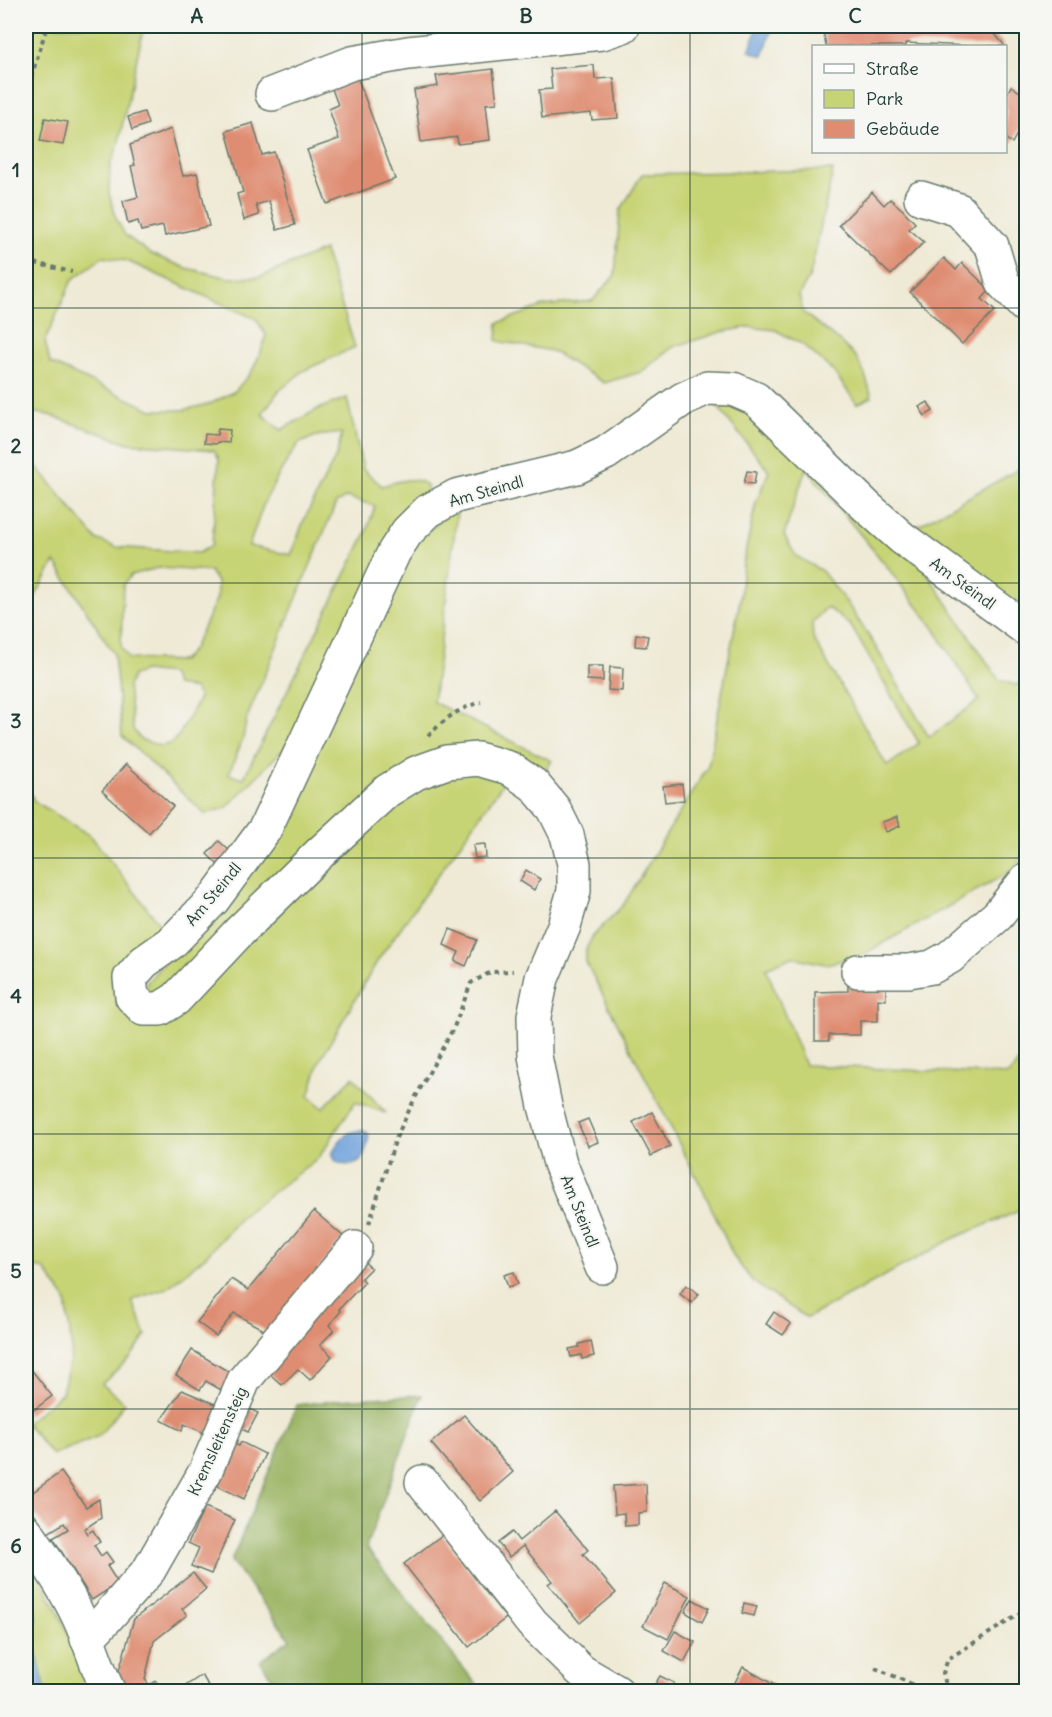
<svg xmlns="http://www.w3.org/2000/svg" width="1052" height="1717" font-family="Delius,sans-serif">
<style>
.green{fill:#c7d475;stroke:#738854;stroke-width:1.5;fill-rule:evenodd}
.forest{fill:#9db666;stroke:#5e7a4d;stroke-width:1.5}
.water{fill:#70a2db;stroke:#487088;stroke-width:1.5}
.building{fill:#df8d72}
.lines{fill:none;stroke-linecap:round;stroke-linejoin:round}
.minor-casing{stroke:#687a6c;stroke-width:36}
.path{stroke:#687a6c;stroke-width:4;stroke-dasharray:4.5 4.5;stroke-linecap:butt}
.minor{stroke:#fff;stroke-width:33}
.grid{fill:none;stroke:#1f3d34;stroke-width:1.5;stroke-opacity:0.55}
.labels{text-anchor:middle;stroke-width:4.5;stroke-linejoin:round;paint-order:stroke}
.street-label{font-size:16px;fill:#1f3d34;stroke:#f6f6f2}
.neatline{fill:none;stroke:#1f3d34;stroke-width:2}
.grid-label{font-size:20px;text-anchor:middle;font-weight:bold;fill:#1f3d34}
</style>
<rect width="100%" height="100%" fill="#f6f6f2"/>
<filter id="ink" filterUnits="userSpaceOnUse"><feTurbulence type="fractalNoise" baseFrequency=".0167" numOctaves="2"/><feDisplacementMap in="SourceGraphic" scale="12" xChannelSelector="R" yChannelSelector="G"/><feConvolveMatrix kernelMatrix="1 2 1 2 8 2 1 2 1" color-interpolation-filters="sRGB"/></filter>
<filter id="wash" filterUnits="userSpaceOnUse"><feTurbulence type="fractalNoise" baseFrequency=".008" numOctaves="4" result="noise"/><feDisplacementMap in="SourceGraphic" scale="24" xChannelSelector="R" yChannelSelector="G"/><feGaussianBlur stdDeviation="1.35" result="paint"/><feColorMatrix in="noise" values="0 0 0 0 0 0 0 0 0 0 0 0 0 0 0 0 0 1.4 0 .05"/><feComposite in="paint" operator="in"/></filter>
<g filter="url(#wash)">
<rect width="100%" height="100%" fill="#efead5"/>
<g class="green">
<path d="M26 26H144L118 145 110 167 109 193 115 216 125 235 151 254 186 268 229 278 260 277 324 250 355 347 303 371 278 392 262 414 281 430 318 409 347 398 363 469 382 486C397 482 415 474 427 486L428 496 303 729 226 808 205 814 122 736 114 654 55 562 26 612V450L30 458 96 539 115 547 199 553 212 545 219 459 214 450 128 443 49 415 26 411ZM103 257 127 261 256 319 266 335 261 352 251 373 235 391 210 404 183 410H152L50 363 45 341 72 280ZM342 433 337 454 304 520 291 555 249 546 264 503 282 469 298 444 316 436ZM347 497 375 506 366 533 243 779 229 774 243 738 247 718 336 503ZM158 568 210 571 217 582V598L193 649 182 661 129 659 121 647 123 585 131 575ZM144 671 171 674 176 685 195 689 199 698 179 735 170 744 160 746 140 739 133 729 128 686 133 675Z"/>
<polygon points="833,170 810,276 799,295 803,312 839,341 856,357 865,375 872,397 857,404 833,371 802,344 775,330 749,327 721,332 673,347 641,372 604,383 552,351 497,341 498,323 543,306 592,301 615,275 620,211 642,174"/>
<path d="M709 396H732L914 554 999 680 1015 685 1026 681 1023 753 1026 790V850L1013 870 859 957 825 964 792 957 766 968 805 1065 1008 1075 1026 1054V1208L952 1239 807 1318 753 1282 734 1257 705 1194 586 962V949L593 936 624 904 708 766 740 600 743 564 756 502 769 471ZM806 468 888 568 933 627 979 700 929 737 874 644 847 603 822 571 796 556 784 535ZM827 607 851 626 919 743 887 766 813 638 812 623Z"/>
<polygon points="1026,465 1026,620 906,532"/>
<polygon points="458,505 433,702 552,761 528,793 506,779 378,960 320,1060 309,1096 323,1108 353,1077 386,1113 355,1102 319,1157 242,1216 206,1256 167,1288 132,1300 146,1335 131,1357 102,1384 125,1403 99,1436 52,1455 26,1423 62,1393 72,1351 66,1300 44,1269 26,1265 26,781 34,801 91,836 166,932 119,961 113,981 119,1005 158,997 146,990 147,982 218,903 400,555"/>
<path d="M26 1556C55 1597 73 1645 91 1691H46L31 1633 36 1620 34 1604 26 1590Z"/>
</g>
<polygon class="forest" points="422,1395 366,1548 482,1691 281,1691 260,1661 290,1639 231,1561 297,1405 339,1400"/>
<g class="water">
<polygon points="758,26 773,26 763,56 749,51"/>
<path d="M362 1130 367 1132 369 1136C367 1143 366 1153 362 1159 356 1167 338 1167 333 1157 330 1151 342 1137 348 1134 351 1131 357 1131 362 1130Z"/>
<polygon points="26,1590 34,1604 36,1621 31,1633 46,1691 26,1691"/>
</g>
<g id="blocks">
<g class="building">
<polygon points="822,26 978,26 979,28 994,33 1005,46 968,46 906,43 906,46 826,46"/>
<polygon points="594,65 595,79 614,78 618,118 592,120 591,113 542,118 539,90 552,89 550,69"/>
<polygon points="493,69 497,103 486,104 490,140 458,144 457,137 421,142 414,90 438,86 436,76"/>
<polygon points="358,79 395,179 327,204 307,150 339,139 329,109 338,105 332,89"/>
<polygon points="1011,86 1026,96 1026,118 1012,143 1006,139 1006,96"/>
<polygon points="144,112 148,124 132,130 128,117"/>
<polygon points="45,118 68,122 63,145 40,141"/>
<polygon points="253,123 262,155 274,152 295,225 277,230 269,201 256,205 259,215 244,220 237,194 243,192 226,131"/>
<polygon points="171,129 183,176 197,173 209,226 165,236 163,226 141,231 138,221 128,224 123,201 138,197 131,166 135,165 130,145"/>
<polygon points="872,192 884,205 890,199 903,210 915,223 909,229 924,242 891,275 839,225"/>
<polygon points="944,258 956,270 962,263 990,290 982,299 995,311 962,344 910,292"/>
<polygon points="928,402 933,411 925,416 919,407"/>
<polygon points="218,429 230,430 229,443 217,442 216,444 204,443 205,434 217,435"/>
<polygon points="747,471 756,472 754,484 744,483"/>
<polygon points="636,634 648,636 646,647 635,646"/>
<polygon points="587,666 603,666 603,681 587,680"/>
<polygon points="610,667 623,668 622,691 608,690"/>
<polygon points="126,764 173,806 149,833 102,791"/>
<polygon points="682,784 684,800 665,802 663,786"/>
<polygon points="897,817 900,826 886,832 882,822"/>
<polygon points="219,841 233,854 220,867 207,854"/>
<polygon points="485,844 486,857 475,858 473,845"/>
<polygon points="526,870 540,879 534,890 520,881"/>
<polygon points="450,929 477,940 466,966 455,961 459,952 444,945"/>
<polygon points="886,982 886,1000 878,999 878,1021 860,1021 860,1035 829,1035 829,1041 815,1041 815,992 848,991 848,983"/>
<polygon points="652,1112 670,1146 651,1156 633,1122"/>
<polygon points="588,1119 598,1142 588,1146 578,1123"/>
<polygon points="314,1211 344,1237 269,1333 234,1313 216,1336 197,1322 231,1279 248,1290"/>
<polygon points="359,1257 371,1268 361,1278 365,1282 339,1309 341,1311 329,1325 334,1330 320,1345 332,1356 310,1380 298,1369 282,1385 264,1369"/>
<polygon points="514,1272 518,1284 508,1287 504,1275"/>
<polygon points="686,1285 699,1294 692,1303 680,1294"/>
<polygon points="774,1312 791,1324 783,1335 766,1324"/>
<polygon points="591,1341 594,1356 582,1359 581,1355 571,1357 569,1349 579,1347 579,1344"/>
<polygon points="192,1350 236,1376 226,1393 206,1381 200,1390 176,1375"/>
<polygon points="30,1368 52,1396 26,1416 26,1371"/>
<polygon points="182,1390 224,1408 212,1436 184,1424 182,1431 161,1420"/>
<polygon points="244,1406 258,1413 248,1432 235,1426"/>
<polygon points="464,1415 513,1472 480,1501 431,1443"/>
<polygon points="229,1442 239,1446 241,1442 265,1454 244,1499 216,1485 223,1472"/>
<polygon points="61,1472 86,1507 99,1499 101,1518 84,1529 87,1534 93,1530 100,1542 94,1545 101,1556 106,1552 113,1562 107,1566 118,1583 92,1600 53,1538 68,1529 64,1523 48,1533 26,1502 26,1497"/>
<polygon points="646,1484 647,1512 638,1513 638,1525 625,1526 624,1513 615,1514 613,1486"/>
<polygon points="205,1507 235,1520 211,1574 191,1566 199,1548 188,1543"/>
<polygon points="555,1511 588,1550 583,1554 616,1593 580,1623 548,1584 552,1581 523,1546 509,1557 498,1543 512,1532 519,1541"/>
<polygon points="442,1535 506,1618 469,1647 404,1564"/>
<polygon points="193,1573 206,1589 182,1609 187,1615 154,1641 145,1679 149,1685 156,1681 163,1692 124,1692 116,1681 134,1619"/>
<polygon points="665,1583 690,1596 668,1639 643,1626"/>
<polygon points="692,1599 709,1608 702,1622 685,1612"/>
<polygon points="744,1603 757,1606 754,1616 742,1613"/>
<polygon points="675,1631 695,1642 684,1662 664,1651"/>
<polygon points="743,1667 778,1687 775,1692 739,1692 732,1688"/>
<polygon points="202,1675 212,1692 187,1692 184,1687"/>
<polygon points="660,1676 674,1683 669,1692 656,1692 652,1689"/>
</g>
</g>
</g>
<g filter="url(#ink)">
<use href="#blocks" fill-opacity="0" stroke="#687a6c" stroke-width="1.5"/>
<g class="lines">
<g class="minor-casing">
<g id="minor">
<polyline points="272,94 352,63 408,53 602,33 623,26"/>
<polyline points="921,198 959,210 992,246 1003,283 1024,305 1026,305"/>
<polyline points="858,971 909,971 932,967 950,957 998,915 1026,880"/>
<polyline points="602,1267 560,1163 545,1106 535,1056 534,1016 542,978 564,926 574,891 574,864 567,835 554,809 534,785 509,768 478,759 447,762 416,773 387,791 321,852 238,933 176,999 160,1009 144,1009 132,997 130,978 144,962 171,943 213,900 265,829 394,552 407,532 428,511 456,496 577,467 606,453 683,399 707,388 733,389 756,399 866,506 902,538 1026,629"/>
<polyline points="422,1482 532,1623 581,1671 617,1692"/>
<path d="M26 1531C44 1557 66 1589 79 1618 90 1642 97 1668 109 1692"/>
<polyline points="87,1639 104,1621 149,1570 205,1472 244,1380 355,1248"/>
</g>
</g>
<g class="path">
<polyline points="26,94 47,26"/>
<polyline points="26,261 72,272"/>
<path d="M428 736C446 718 457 709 481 702"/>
<polyline points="369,1224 396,1138 414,1100 454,1027 471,983 491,972 513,971"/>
<polyline points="875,1668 908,1682 924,1692"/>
<polyline points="946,1692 947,1689 943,1673 948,1659 1026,1610"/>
</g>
<use href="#minor" class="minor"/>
</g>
</g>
<path class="grid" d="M362 26V1692M690 26V1692M26 308H1026M26 583H1026M26 858H1026M26 1134H1026M26 1409H1026"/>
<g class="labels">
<g class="street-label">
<text transform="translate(486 491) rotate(-16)" y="6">Am Steindl</text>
<text transform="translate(963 583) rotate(36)" y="6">Am Steindl</text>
<text transform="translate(213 894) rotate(-50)" y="6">Am Steindl</text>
<text transform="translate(580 1211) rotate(68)" y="6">Am Steindl</text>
<text transform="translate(217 1441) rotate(-65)" y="6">Kremsleitensteig</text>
</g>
</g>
<rect width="1052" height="1717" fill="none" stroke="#f6f6f2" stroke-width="66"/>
<rect x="812" y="45" width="195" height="108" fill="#f6f6f2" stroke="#a0aca6" stroke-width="1.5"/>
<rect x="824" y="64" width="30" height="9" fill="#ffffff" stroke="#a0aca6" stroke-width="1.5"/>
<text x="866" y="75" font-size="18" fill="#1f3d34">Straße</text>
<rect x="824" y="90" width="30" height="18" fill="#c7d475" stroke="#a0aca6" stroke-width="1.5"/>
<text x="866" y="105" font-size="18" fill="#1f3d34">Park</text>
<rect x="824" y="120" width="30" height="18" fill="#df8d72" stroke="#a0aca6" stroke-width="1.5"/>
<text x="866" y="135" font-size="18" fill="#1f3d34">Gebäude</text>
<rect x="33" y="33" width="986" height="1651" class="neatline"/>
<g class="grid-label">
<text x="197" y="23">A</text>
<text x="526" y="23">B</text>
<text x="855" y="23">C</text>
<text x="16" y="177">1</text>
<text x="16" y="453">2</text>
<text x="16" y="728">3</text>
<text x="16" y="1003">4</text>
<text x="16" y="1278">5</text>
<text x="16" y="1553">6</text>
</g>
</svg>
